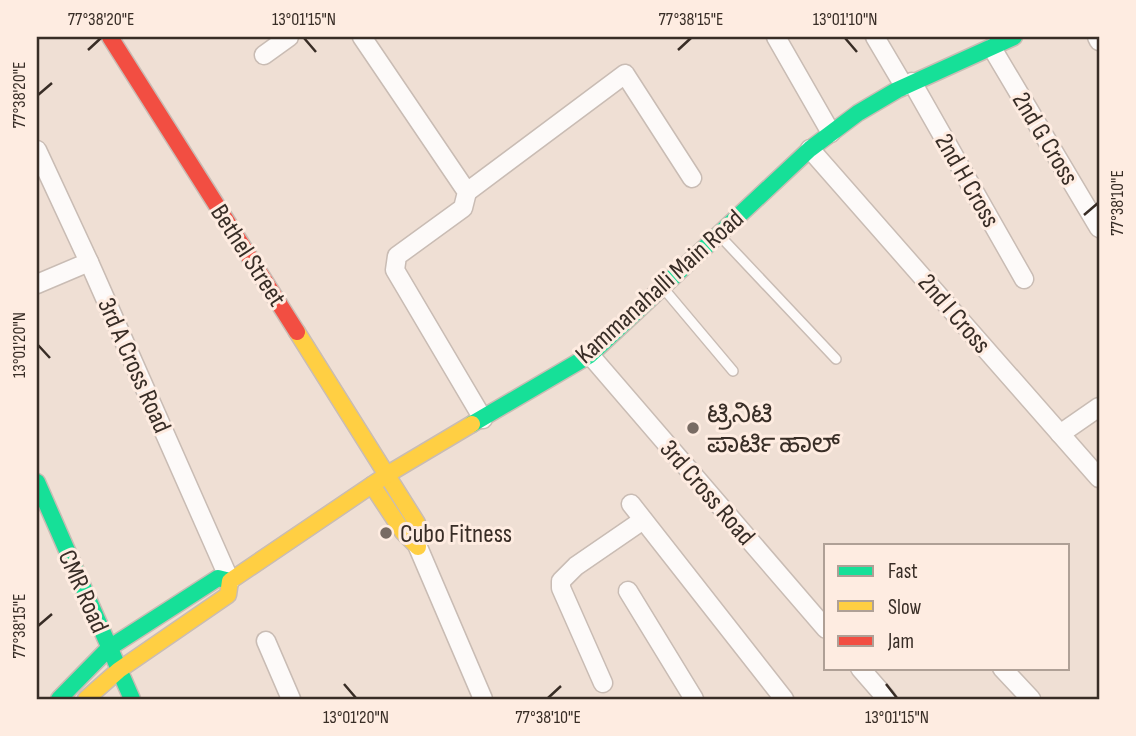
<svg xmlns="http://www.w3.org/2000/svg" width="1136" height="736" font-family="'Sofia Sans Condensed','Noto Sans Kannada',sans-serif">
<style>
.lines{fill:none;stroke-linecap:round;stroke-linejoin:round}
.lane-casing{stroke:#c9bcb4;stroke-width:12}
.street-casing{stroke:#c9bcb4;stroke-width:21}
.fast-casing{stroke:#c9bcb4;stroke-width:19}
.slow-casing{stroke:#c9bcb4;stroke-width:19}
.jam-casing{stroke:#c9bcb4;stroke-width:19}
.lane{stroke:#fdfaf9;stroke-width:9}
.street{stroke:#fdfaf9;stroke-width:18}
.fast{stroke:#16e098;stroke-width:16}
.slow{stroke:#ffcf43;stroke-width:16}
.jam{stroke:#f24e42;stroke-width:16}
.ticks{fill:none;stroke:#382d26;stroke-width:2.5}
.poi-dot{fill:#786b63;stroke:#feece1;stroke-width:2.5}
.labels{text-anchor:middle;stroke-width:6;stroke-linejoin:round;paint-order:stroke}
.street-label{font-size:26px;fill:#382d26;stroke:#feece1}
.poi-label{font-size:26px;fill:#382d26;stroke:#feece1;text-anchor:start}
.neatline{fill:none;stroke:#382d26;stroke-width:2.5}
.ticks-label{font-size:18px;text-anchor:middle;fill:#382d26}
</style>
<rect width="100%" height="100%" fill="#efdfd4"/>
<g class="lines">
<g class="lane-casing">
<g id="lane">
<polyline points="720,236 836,359"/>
<polyline points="664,289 733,371"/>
</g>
</g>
<g class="street-casing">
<g id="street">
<polyline points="362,37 467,192 463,208 397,256 395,270 483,419"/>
<polyline points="776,37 831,133"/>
<polyline points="875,37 904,86"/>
<polyline points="1097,37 1099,41"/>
<polyline points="992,48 1099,228"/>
<polyline points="264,55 289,37"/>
<polyline points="912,82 1024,279"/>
<polyline points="810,149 1099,478"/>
<polyline points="37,150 89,262 230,581"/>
<polyline points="467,192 625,74 692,178"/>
<polyline points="37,284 89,262"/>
<polyline points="590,355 826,629"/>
<polyline points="1060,434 1099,407"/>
<polyline points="631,504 784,699"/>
<polyline points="418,547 483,699"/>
<polyline points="628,591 694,699"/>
<polyline points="266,641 291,699"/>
<polyline points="860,668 887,699"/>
<polyline points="1002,668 1031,699"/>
<polyline points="603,683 561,588 561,581 576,566 643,520"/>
</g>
</g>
<g class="fast-casing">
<g id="fast">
<polyline points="472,424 590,355 810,149 858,113 897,90 1014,37"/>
<polyline points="37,482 132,699"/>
<polyline points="59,699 109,648 218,578 230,581"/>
</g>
</g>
<g class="slow-casing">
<g id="slow">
<polyline points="297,332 417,523 418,547 403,532 372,485"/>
<polyline points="86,699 119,670 228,595 230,581 388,474 472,424"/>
</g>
</g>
<g class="jam-casing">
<polyline id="jam" points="110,37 297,332"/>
</g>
<use href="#lane" class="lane"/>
<use href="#street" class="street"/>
<use href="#fast" class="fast"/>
<use href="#slow" class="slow"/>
<use href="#jam" class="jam"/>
</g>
<path class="ticks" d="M304 38 316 52M845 38 857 52M88 50 101 38M678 50 691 38M38 95 52 83M1084 215 1098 203M38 345 50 358M38 626 52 614M344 684 356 698M886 684 897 698M548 698 561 686"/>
<g class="poi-dot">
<circle cx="693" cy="428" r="7"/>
<circle cx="386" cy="533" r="7"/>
</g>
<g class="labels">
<g class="street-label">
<text transform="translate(1046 138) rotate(59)" y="9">2nd G Cross</text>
<text transform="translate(968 180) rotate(60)" y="9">2nd H Cross</text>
<text transform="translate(249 255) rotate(57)" y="9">Bethel Street</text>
<text transform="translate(659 286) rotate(-42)" y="9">Kammanahalli Main Road</text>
<text transform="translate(955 313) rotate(49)" y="9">2nd I Cross</text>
<text transform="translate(135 365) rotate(66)" y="9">3rd A Cross Road</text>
<text transform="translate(708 492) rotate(49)" y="9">3rd Cross Road</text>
<text transform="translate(84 591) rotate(66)" y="9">CMR Road</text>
</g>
<g class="poi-label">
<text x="707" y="422">ಟ್ರಿನಿಟಿ<tspan x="707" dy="30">ಪಾರ್ಟಿ ಹಾಲ್</tspan></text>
<text x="400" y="542">Cubo Fitness</text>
</g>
</g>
<rect width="1136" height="736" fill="none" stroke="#feece1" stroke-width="77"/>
<rect x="824" y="544" width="245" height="126" fill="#feece1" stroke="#afa096" stroke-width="2"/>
<rect x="838" y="566" width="35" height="10" fill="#16e098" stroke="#afa096" stroke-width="2"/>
<text x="888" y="578" font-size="21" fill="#382d26">Fast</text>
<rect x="838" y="601" width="35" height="10" fill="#ffcf43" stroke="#afa096" stroke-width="2"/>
<text x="888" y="614" font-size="21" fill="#382d26">Slow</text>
<rect x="838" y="636" width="35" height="10" fill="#f24e42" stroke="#afa096" stroke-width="2"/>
<text x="888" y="648" font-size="21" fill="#382d26">Jam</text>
<rect x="38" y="38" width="1060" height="660" class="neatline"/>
<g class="ticks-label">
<text x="101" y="25">77°38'20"E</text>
<text x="304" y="25">13°01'15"N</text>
<text x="691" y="25">77°38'15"E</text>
<text x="845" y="25">13°01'10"N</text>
<text transform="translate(19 95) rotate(-90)" y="6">77°38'20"E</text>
<text transform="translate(1117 203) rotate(-90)" y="6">77°38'10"E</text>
<text transform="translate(19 345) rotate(-90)" y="6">13°01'20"N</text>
<text transform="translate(19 626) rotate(-90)" y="6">77°38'15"E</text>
<text x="356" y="723">13°01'20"N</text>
<text x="548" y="723">77°38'10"E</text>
<text x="897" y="723">13°01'15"N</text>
</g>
</svg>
